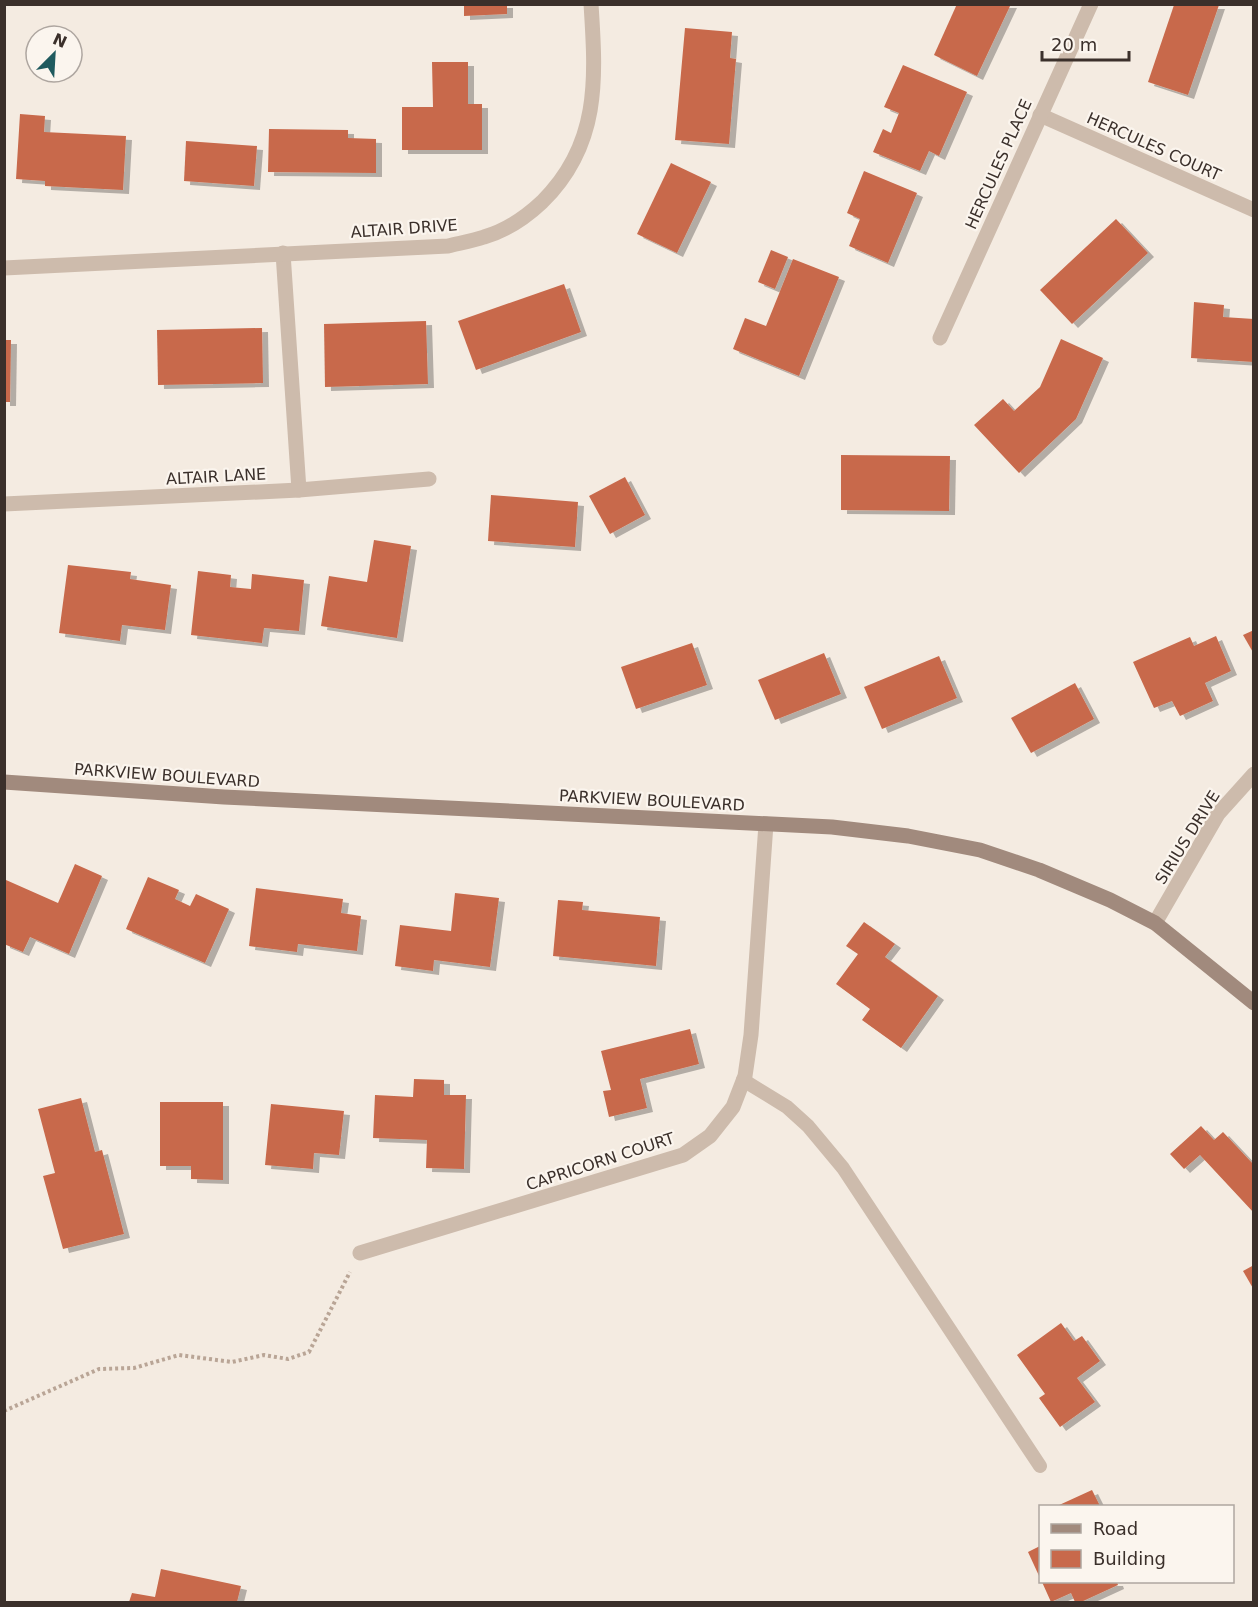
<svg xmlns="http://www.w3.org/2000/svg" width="1258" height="1607" font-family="'DejaVu Sans',sans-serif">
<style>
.building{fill:#c8694b;filter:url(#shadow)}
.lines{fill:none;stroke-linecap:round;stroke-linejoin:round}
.path{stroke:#b9a596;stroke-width:4;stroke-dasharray:3 3;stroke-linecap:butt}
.lane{stroke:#cdbbac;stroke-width:14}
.street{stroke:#cdbbac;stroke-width:15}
.secondary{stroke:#a18a7d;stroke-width:15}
.labels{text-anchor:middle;stroke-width:4.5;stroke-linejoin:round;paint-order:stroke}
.street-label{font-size:16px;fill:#3b302b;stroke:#fbf5ee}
</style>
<defs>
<filter id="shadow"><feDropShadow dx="6" dy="4" stdDeviation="0" flood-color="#0004"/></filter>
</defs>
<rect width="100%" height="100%" fill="#f4ebe1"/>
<g class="building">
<polygon points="464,4 507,4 507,14 464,16"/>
<polygon points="957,4 1011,4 977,76 934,55"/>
<polygon points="1174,5 1219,5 1188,95 1148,82"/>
<polygon points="685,28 732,32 730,58 736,59 729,144 675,140"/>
<polygon points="432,62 468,62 468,104 482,104 482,150 402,150 402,107 433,107"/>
<polygon points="903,65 967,92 939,156 929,151 920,171 873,152 883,129 891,133 899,113 884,107"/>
<polygon points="20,114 45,116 44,132 126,136 123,190 45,186 45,181 16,179"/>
<polygon points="269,129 348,130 348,138 376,139 376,173 268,172"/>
<polygon points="186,141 257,146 254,186 184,181"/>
<polygon points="671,163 711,182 677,253 637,234"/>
<polygon points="864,171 917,193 888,263 849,246 860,219 847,213"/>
<polygon points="1116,219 1148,253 1072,324 1040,290"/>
<polygon points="771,250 788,257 775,289 758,282"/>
<polygon points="793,259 839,277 799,376 733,349 745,318 766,326"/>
<polygon points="564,284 581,332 476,370 458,321"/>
<polygon points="1194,302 1224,305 1223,317 1254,319 1254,362 1191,358"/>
<polygon points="426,321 428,384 325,387 324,324"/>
<polygon points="262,328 263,383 158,385 157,330"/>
<polygon points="1061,339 1103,358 1076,419 1019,473 974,425 1003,399 1014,411 1040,387"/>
<polygon points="4,340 11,340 10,402 4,402"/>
<polygon points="841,455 950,456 949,511 841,510"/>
<polygon points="625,477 645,515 610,534 589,496"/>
<polygon points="491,495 578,502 575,547 488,541"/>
<polygon points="374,540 411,546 397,638 321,626 329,576 367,582"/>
<polygon points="68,565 131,572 130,579 171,585 165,630 122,625 120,641 59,633"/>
<polygon points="198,571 231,575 230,587 251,589 252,574 304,580 299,631 264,628 262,643 191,635"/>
<polygon points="1254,630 1254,654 1243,635"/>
<polygon points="1216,636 1231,671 1205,683 1213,701 1180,716 1172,701 1154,708 1133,662 1190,637 1194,646"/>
<polygon points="692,643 707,685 636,709 621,667"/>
<polygon points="824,653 841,694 775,720 758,680"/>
<polygon points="939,656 957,698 882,729 864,687"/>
<polygon points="1075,683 1094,719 1031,753 1011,718"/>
<polygon points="75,864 102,876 69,954 30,937 23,952 4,944 6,880 58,903"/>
<polygon points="148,877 179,890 175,899 190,906 196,894 229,909 205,963 126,929"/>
<polygon points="256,888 343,899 341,913 361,916 357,951 298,944 297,952 249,946"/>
<polygon points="455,893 499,898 490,967 434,960 433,971 395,966 400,925 451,931"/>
<polygon points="558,900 583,902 582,910 660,917 656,966 553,956"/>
<polygon points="864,922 895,944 885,957 938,996 901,1048 862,1020 870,1009 836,984 858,954 846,946"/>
<polygon points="690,1029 699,1064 640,1079 647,1108 609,1117 603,1091 611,1090 601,1051"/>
<polygon points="414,1079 444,1080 444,1095 466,1095 464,1169 426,1168 427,1140 373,1138 375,1095 413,1097"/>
<polygon points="81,1098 95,1152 102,1150 124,1234 63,1249 43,1176 55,1173 38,1109"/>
<polygon points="160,1102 223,1102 223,1180 191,1179 191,1166 160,1166"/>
<polygon points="271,1104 344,1111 339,1155 314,1153 313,1169 265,1165"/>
<polygon points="1201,1126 1214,1140 1223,1132 1254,1165 1254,1213 1200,1155 1184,1169 1170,1154"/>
<polygon points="1254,1265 1254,1290 1243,1271"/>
<polygon points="1061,1323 1074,1341 1082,1336 1100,1361 1077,1378 1095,1402 1060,1427 1039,1398 1045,1394 1017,1355"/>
<polygon points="1092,1490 1100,1506 1057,1506"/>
<polygon points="1040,1546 1040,1578 1028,1552"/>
<polygon points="161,1569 241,1586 237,1602 129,1602 132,1593 155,1597"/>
<polygon points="1042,1582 1117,1582 1118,1585 1081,1602 1075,1602 1071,1593 1051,1602"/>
</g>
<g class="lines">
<polyline class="path" points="4,1411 99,1369 134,1368 179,1355 232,1362 264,1355 288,1359 309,1352 350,1272"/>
<polyline class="lane" points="743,1080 787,1107 808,1126 843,1168 1040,1466"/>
<g class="street">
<polyline points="1040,115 1254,210"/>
<polyline points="283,253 299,490"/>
<path d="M4 268 448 246C460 243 472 241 484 237 505 231 526 217 542 202 600 145 596 80 591 4"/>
<polyline points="940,338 1091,4"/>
<polyline points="4,504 299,490 429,479"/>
<polyline points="1155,923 1218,814 1254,774"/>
<polyline points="360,1253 683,1155 710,1136 733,1107 745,1076 751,1035 766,824"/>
</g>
<polyline class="secondary" points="4,782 224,797 832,827 908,836 980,850 1039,870 1110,900 1155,923 1254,1003"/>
</g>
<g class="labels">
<g class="street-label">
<text transform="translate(1154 146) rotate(24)" y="6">HERCULES COURT</text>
<text transform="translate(998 164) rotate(-66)" y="6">HERCULES PLACE</text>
<text transform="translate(404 228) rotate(-4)" y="6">ALTAIR DRIVE</text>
<text transform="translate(216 476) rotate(-3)" y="6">ALTAIR LANE</text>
<text transform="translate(167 775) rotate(4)" y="6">PARKVIEW BOULEVARD</text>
<text transform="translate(652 800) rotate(3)" y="6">PARKVIEW BOULEVARD</text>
<text transform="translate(1187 837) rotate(-58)" y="6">SIRIUS DRIVE</text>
<text transform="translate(600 1161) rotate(-18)" y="6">CAPRICORN COURT</text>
</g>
</g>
<rect width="1258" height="1607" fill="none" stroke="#3b302b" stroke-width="12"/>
<rect x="1039" y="1505" width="195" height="78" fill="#fbf5ee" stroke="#aea6a0" stroke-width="1.5"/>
<rect x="1051" y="1524" width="30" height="9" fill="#a18a7d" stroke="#aea6a0" stroke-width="1.5"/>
<text x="1093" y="1535" font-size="18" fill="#3b302b">Road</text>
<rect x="1051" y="1550" width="30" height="18" fill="#c8694b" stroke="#aea6a0" stroke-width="1.5"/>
<text x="1093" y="1565" font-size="18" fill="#3b302b">Building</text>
<g transform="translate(54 54) rotate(24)"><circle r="28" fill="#fbf5ee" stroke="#aea6a0" stroke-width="1.5"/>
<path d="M0-4.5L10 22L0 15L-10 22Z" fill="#1f5a5e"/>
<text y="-9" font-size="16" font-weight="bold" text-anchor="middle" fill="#3b302b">N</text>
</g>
<path d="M1042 51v9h87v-9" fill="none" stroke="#3b302b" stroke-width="3"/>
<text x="1051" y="51" font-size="18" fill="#3b302b" stroke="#fbf5ee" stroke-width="4.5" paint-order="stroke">20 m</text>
</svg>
